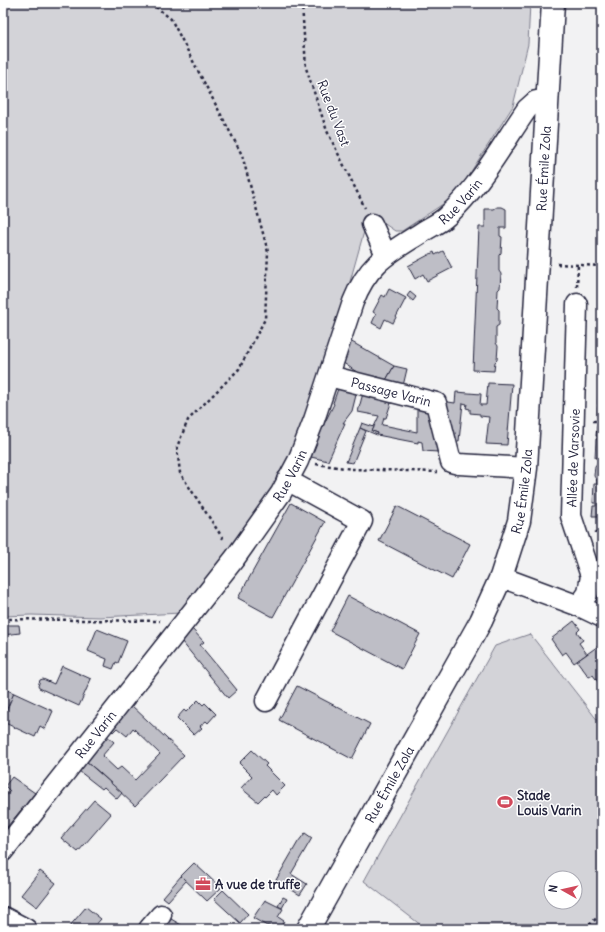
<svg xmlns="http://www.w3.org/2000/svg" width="605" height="932" font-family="Delius,sans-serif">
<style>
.green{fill:#d3d3d8;stroke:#7a7a8a;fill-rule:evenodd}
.building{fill:#bebec6;stroke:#22223b}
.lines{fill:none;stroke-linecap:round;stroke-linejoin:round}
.minor-casing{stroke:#22223b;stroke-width:23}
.major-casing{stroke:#22223b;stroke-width:25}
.path{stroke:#22223b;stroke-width:2.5;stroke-dasharray:3 3;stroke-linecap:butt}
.minor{stroke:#fff;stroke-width:20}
.major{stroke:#fff;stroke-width:22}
.labels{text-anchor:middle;stroke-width:3;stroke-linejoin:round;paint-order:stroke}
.street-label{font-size:13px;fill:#22223b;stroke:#fff}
.poi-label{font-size:13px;font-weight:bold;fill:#22223b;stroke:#fff;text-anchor:start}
</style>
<rect width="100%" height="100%" fill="#f2f2f3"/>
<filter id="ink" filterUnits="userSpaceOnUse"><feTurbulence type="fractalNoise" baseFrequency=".025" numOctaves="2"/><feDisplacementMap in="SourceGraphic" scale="8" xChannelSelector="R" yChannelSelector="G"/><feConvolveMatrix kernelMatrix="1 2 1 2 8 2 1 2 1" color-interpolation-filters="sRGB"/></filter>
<g filter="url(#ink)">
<g class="green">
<polygon points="3,3 530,3 528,44 513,106 465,181 446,202 402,231 395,231 379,220 365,228 344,303 300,433 281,473 263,507 181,613 100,617 31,615 3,616"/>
<path d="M530 634 602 726V929H426L364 881 495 646ZM551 878H575V902H551Z"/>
</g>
<g class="building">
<polygon points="497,207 502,207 506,209 506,228 500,228 500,236 502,237 501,253 499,255 499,271 501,274 500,288 498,290 497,308 499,310 499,325 496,327 496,343 498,346 497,360 495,362 494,371 473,370 479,227 485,227 485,209 494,209"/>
<polygon points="443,251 452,268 427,281 423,274 415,279 408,266 434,252 435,255"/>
<polygon points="389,289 406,298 393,323 385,319 381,328 372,323 376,314 373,312 382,295 385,297"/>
<polygon points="410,292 416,297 413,301 407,296"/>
<polygon points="350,341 394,366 385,382 364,377 342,362"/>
<polygon points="394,366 407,369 403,386 385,382"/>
<polygon points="488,383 512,384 507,445 486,444 489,417 480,416 480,414 470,413 470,409 466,408 467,404 463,403 459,441 451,438 441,401 455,403 456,392 481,394 480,405 486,405"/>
<polygon points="599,385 602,385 602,417 597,417 598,407 602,407 602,404 598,404"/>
<polygon points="339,386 357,391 352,411 343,423 345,423 328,461 311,457 322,428 334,404 333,403"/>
<polygon points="363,393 392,400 386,418 384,418 382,425 383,425 417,432 417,407 432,412 438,452 423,451 422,442 418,441 418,443 377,435 378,433 372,431 379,416 358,412"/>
<polygon points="362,423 374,427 372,431 378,433 377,435 360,428"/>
<polygon points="597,426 602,427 602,516 592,516 593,506 596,506 596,503 593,503 594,484 597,484 597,481 594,476 595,466 598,462 598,458 595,458 596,439 599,439 600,436 596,436"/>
<polygon points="360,428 366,431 353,463 346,462"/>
<polygon points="291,503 325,522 273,617 238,598"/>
<polygon points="397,506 470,544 452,579 379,541"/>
<polygon points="348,596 420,634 402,669 330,631"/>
<polygon points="574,621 580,629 577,632 583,640 579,643 587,654 574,663 566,652 562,655 551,639"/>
<polygon points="3,625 19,625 20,633 3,635"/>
<polygon points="97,629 127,641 118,663 116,662 113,669 105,666 107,659 88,651"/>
<polygon points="192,629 204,642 200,645 237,690 228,698 182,642"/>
<polygon points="601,644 602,646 602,685 601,686 593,675 589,677 577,661"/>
<polygon points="62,666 91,679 79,706 39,688 38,686 40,680 43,679 54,684"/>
<polygon points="297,686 370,724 352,759 279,720"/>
<polygon points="3,688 14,693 8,709 3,706"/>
<polygon points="14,693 53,711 45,729 40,726 35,737 3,722 3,718"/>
<polygon points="198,700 203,705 205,703 216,714 208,723 206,721 200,726 202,728 194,735 177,718 184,710 186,712"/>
<polygon points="130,704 184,755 135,806 100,773 86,761 106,735 114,742 102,756 117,770 121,767 135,780 160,754 133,728 127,736 117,728 113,732 110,729"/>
<polygon points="252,750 267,764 265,766 285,786 276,795 272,790 265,797 264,796 258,802 241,788 252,776 239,763"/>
<polygon points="86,761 122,793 117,799 104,787 102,789 79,771"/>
<polygon points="12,777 35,793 3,832 3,799 10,791 5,786"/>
<polygon points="94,800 111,814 78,852 61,838"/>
<polygon points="305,833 312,838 291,874 307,884 300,895 276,880 298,842"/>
<polygon points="194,863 221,888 207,901 181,876"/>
<polygon points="40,871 56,883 37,907 21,895"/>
<polygon points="181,876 186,881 168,901 163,897"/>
<polygon points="223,890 248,914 240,923 214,899"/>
<polygon points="283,897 287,899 282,908 278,906"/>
<polygon points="265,900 283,909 278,917 284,921 279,929 274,929 268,925 267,926 253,918"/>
<polygon points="86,907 101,919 92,929 72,929 69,927"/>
<polygon points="166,916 188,929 160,929"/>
</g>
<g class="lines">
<g class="minor-casing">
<g id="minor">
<polyline points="372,224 386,255"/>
<polyline points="577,304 571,516 591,576 588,593 579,606"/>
<path id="s1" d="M329 376 436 403 451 462 459 464 526 468"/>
<polyline points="501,577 579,606 602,617"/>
<polyline points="266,701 362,521 287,480"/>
<path id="s2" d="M3 851 235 558 281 493 298 461 314 420 353 302C369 261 390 253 424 231 432 226 441 222 447 216 480 186 502 145 527 109L536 101H547"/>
<polyline points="3,917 26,929"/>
<polyline points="149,929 161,915"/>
</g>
</g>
<g class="major-casing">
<g id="major">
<path id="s3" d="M308 929 481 621 501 577 519 521 526 468 553 3"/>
</g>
</g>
<g class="path">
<polyline points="151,3 171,19 242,155 268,252 265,319 239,369 188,420 177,447 180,473 224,540"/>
<polyline points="302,3 306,68 327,131 365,208"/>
<polyline points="557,264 602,266"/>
<polyline points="577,287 578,265"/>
<polyline points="593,421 602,421"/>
<polyline points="316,464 352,469 437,472"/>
<polyline points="595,533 602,530"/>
<polyline points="3,619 160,621"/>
<polyline points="585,929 602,913"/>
</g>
<use href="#minor" class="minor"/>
<use href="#major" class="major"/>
</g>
</g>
<defs>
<g id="stadium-bare" transform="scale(1.2)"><path d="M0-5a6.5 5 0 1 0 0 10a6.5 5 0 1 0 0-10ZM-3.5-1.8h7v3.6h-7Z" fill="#d1495b" stroke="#fff" stroke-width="2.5" paint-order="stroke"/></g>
<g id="office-bare" transform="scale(1.2)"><path d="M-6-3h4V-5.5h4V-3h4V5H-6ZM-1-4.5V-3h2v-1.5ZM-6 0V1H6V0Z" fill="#d1495b" stroke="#fff" stroke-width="2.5" paint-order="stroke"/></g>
</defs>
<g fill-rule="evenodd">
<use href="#stadium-bare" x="505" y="802"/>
<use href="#office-bare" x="203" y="884"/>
</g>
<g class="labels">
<g class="street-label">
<text transform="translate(334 113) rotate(69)" y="5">Rue du Vast</text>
<text dy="5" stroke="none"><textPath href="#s3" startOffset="814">Rue Émile Zola</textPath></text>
<text dy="5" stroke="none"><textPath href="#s2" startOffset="808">Rue Varin</textPath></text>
<text dy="5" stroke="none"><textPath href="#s1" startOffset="64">Passage Varin</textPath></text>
<text transform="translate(573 458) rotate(-88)" y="5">Allée de Varsovie</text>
<text dy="5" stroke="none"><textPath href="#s2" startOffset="473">Rue Varin</textPath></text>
<text dy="5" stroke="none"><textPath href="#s3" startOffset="490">Rue Émile Zola</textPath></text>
<text dy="5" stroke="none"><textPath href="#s2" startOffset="149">Rue Varin</textPath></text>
<text dy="5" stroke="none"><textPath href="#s3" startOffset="166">Rue Émile Zola</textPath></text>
</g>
<g class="poi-label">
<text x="517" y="800">Stade<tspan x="517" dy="15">Louis Varin</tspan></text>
<text x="215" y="889">A vue de truffe</text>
</g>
</g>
<rect width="605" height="932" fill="none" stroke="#fff" stroke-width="16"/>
<rect x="8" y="8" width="589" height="916" fill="none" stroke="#22223b" stroke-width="1.5" filter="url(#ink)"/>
<g transform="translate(563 890) rotate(278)"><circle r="19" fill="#ffffff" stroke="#a7a7b1"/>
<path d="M0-3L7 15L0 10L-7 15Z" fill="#d1495b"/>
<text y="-6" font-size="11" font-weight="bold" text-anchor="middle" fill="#22223b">N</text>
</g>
</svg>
